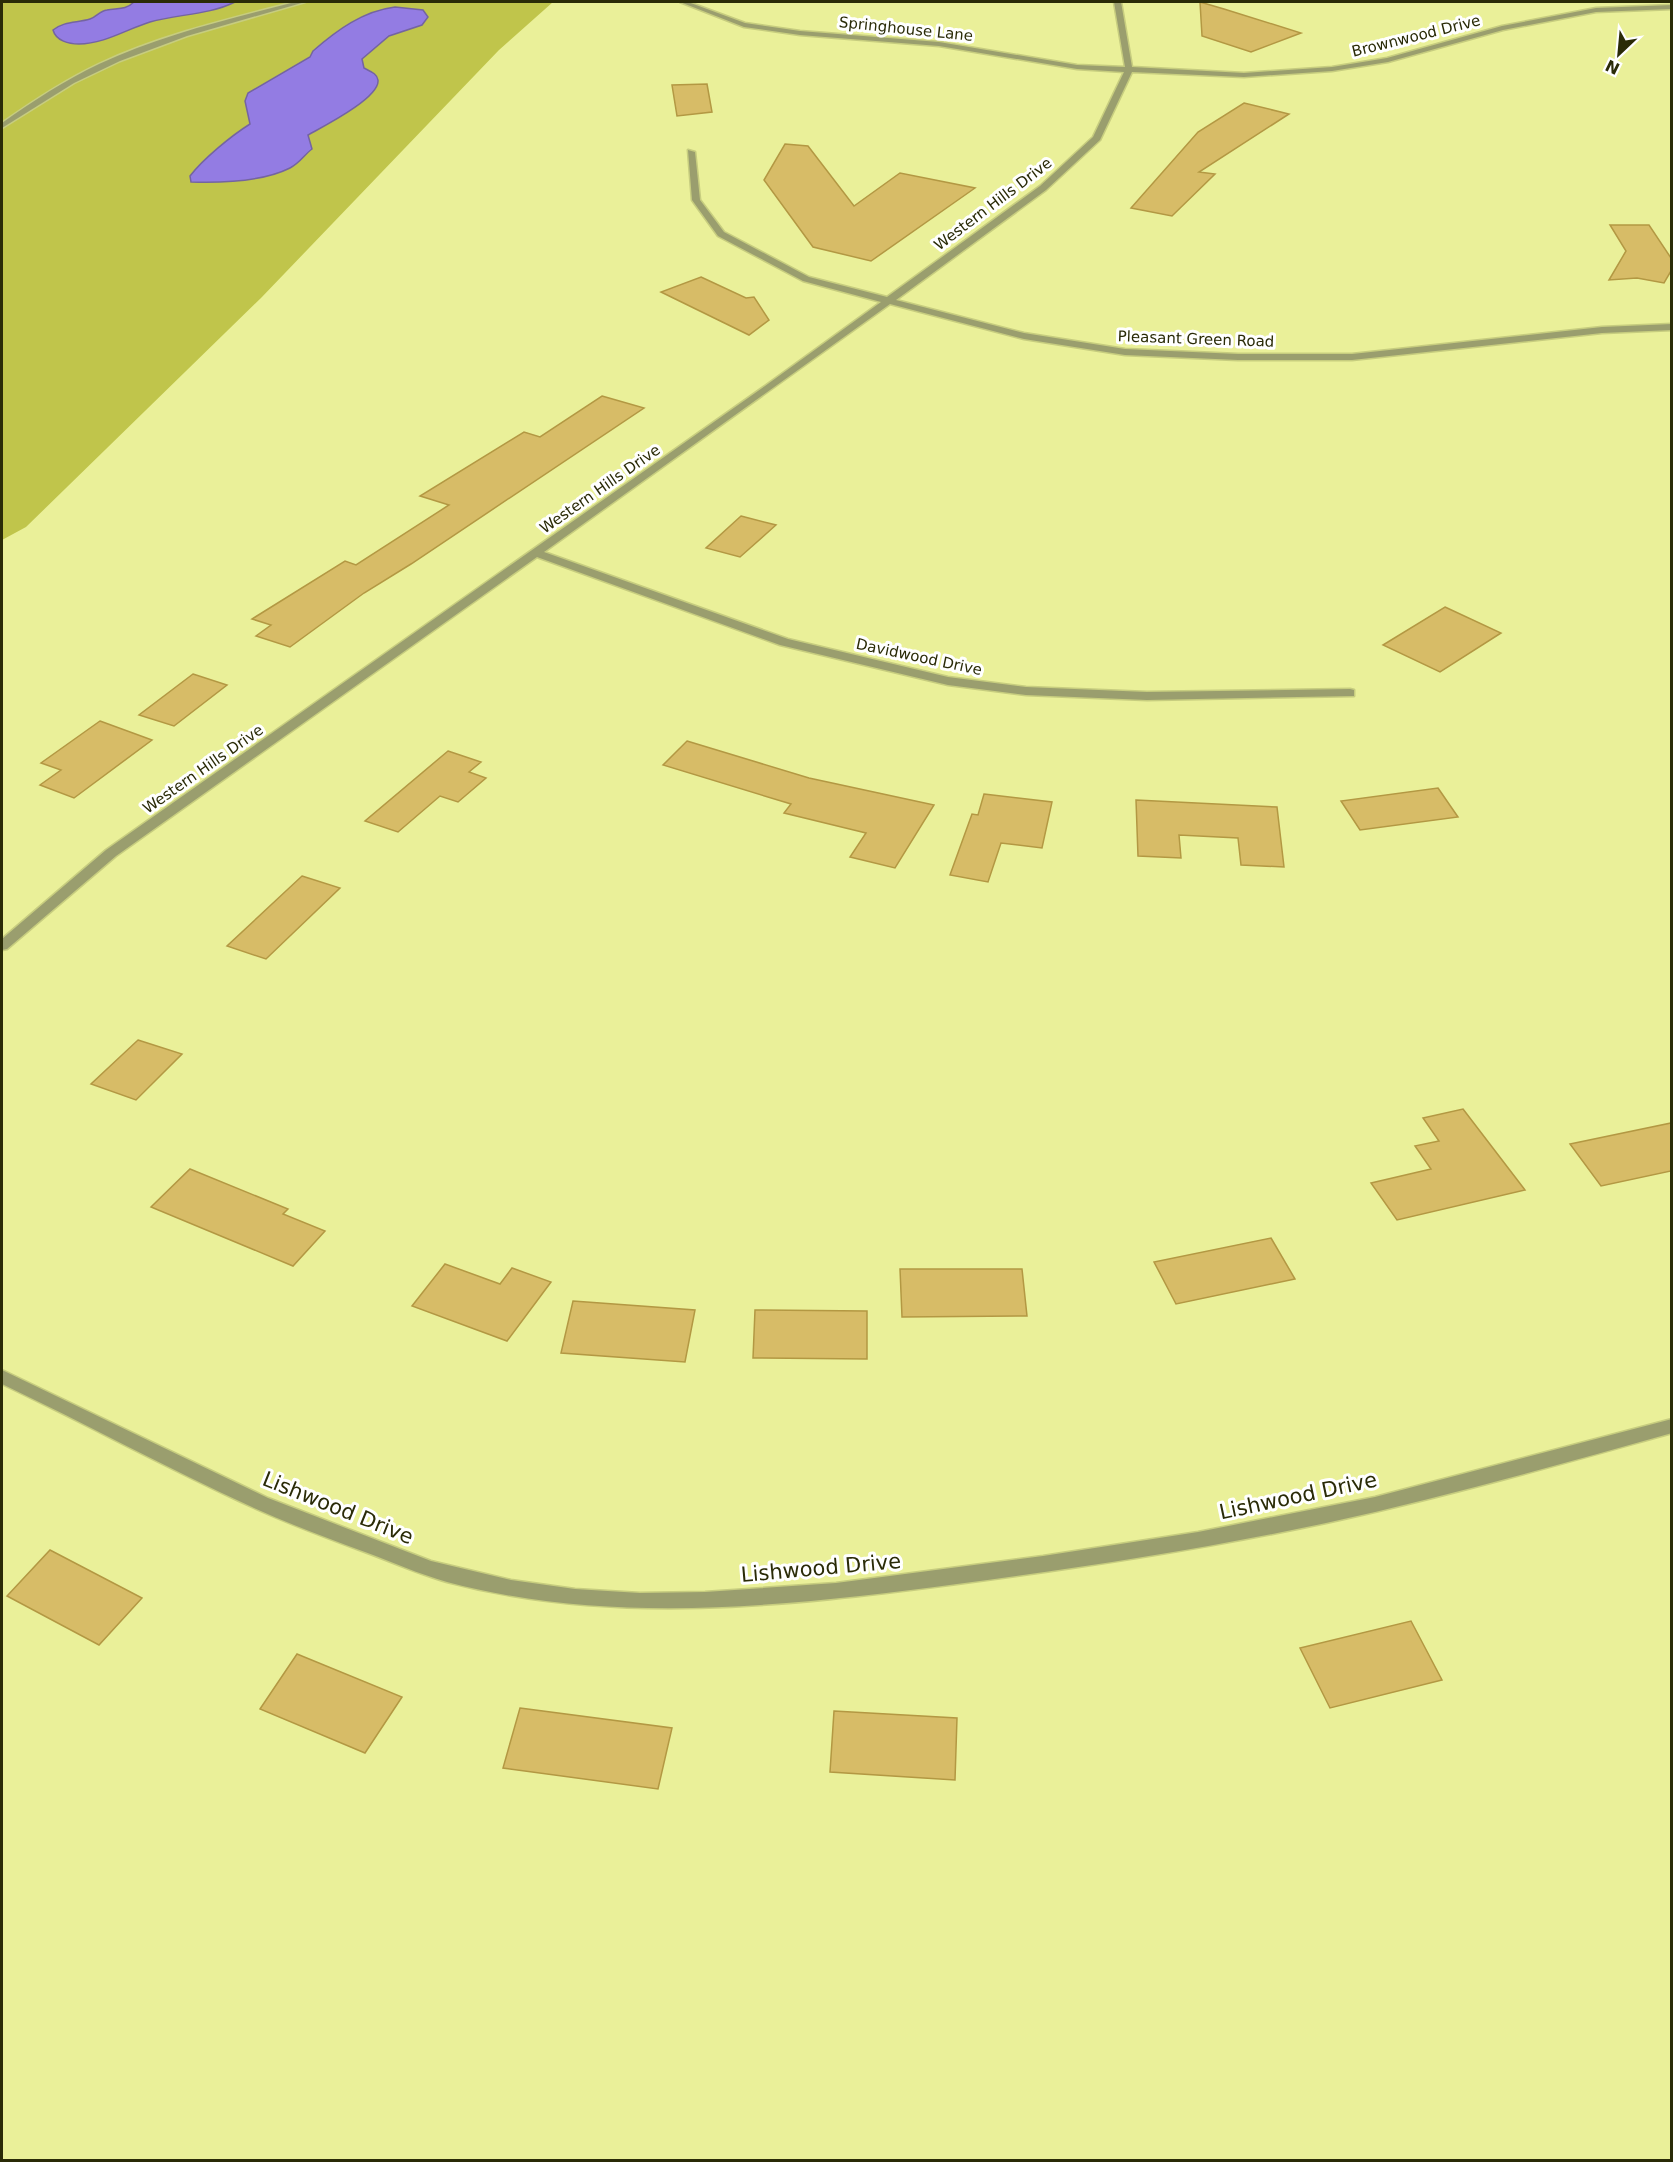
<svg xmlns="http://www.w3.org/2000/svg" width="1673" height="2162" font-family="'DejaVu Sans',sans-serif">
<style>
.green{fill:#c0c54b}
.water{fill:#937ce3;stroke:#7464a1;stroke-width:1.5}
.building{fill:#d7bc67;stroke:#b39843;stroke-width:1.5}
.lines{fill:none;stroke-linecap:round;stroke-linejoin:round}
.minor-casing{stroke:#c7cd7f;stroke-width:3}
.minor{fill:#9a9e6e;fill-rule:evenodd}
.labels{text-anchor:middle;stroke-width:6;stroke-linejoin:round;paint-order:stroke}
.far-street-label{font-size:15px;fill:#2a2b07;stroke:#fff}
.near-street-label{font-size:21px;fill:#2a2b07;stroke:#fff}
</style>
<rect width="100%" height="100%" fill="#eaf099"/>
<polygon class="green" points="2,2 553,2 499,50 261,298 26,527 2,540"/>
<g class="water">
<path d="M134 2H235C209 15 178 14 150 22 127 29 104 44 79 44 69 44 56 41 53 30 64 21 77 23 90 19 97 17 99 11 107 10 117 8 126 10 134 2Z"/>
<path d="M395 7 423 10 428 17 422 25 389 36 362 59 364 68C369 71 377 73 378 80 380 98 322 127 308 135L312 149C304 155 300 163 290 168 262 182 222 183 191 182L190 176C203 159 231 136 250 124L245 101 248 93 310 57 313 51C337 30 363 11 395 7Z"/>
</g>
<g class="building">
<polygon points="1200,2 1224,9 1301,33 1251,52 1202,36"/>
<polygon points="707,84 712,112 677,116 672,85"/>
<polygon points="1244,103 1289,114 1199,172 1215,174 1172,216 1131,208 1198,132"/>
<polygon points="785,144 808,146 854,206 900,173 975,188 871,261 813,247 764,180"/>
<polygon points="1610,225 1649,225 1671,258 1671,271 1664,283 1637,278 1609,280 1626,251"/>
<polygon points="701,277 746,298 754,297 769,320 749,335 661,292"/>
<polygon points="602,396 644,408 411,564 364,593 290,647 256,636 271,625 252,619 345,561 356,565 449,505 420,496 524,432 540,437"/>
<polygon points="741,516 776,525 740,557 706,548"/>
<polygon points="1445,607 1501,633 1440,672 1383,645"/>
<polygon points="193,674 227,685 174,726 139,715"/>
<polygon points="100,721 152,740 74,798 40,785 61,770 41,763"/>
<polygon points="687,741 809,778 934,805 895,868 850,857 866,833 784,813 791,804 663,765"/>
<polygon points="448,751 481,762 469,772 486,778 458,802 440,796 398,832 365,821"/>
<polygon points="1438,788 1458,817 1360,830 1341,801"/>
<polygon points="984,794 1052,802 1042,848 1001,843 988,882 950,875 972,814 978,815"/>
<polygon points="1136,800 1277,807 1284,867 1241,865 1238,838 1179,835 1181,858 1138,856"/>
<polygon points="302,876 340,888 266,959 227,946"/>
<polygon points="138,1040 182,1054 136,1100 91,1084"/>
<polygon points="1463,1109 1525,1190 1397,1220 1371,1183 1431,1169 1415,1146 1439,1141 1423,1118"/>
<polygon points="1671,1123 1671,1171 1601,1186 1570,1144"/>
<polygon points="190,1169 288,1209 283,1214 325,1231 293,1266 151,1207"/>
<polygon points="1271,1238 1295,1279 1176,1304 1154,1262"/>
<polygon points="445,1264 500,1284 512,1268 551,1282 507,1341 412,1306"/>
<polygon points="900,1269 1022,1269 1027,1316 902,1317"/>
<polygon points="573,1301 695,1310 685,1362 561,1353"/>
<polygon points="755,1310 867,1311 867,1359 753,1358"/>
<polygon points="50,1550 142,1598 99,1645 7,1596"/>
<polygon points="1411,1621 1442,1680 1330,1708 1300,1648"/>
<polygon points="297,1654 402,1697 365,1753 260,1709"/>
<polygon points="520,1708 672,1728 658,1789 503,1768"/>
<polygon points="834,1711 957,1718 955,1780 830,1772"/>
</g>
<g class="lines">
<g class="minor-casing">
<g id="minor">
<path d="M295 2H305L187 36 120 61 74 83 2 128V123C33 101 65 80 99 64 161 35 229 19 295 2Z"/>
<polygon points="680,2 688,2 745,23 800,31 939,42 1077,65 1125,67 1114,2 1121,2 1132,67 1244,73 1332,67 1387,58 1502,26 1596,8 1672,5 1672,9 1596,12 1503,30 1388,62 1332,71 1244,77 1132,72 1100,140 1046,190 896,300 1024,333 1125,349 1238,354 1352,354 1602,327 1672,324 1672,330 1602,333 1352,360 1238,360 1125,355 1024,339 890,304 544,552 788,639 948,677 1026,687 1147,692 1350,689 1354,690 1354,696 1147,700 1026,695 948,685 780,645 537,557 116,856 7,949 2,950 2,939 106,850 765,386 881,302 803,281 718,236 692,200 688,150 695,152 700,200 724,232 809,277 887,297 1040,186 1093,137 1124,72 1077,69 939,46 800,35 744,27"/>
<path d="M2 1370 268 1498 431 1561 511 1580 575 1589 640 1593 705 1592 836 1583 1043 1556 1198 1532 1375 1497 1672 1419V1433C1557 1465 1442 1498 1326 1523 1204 1549 1080 1568 957 1584 788 1606 614 1626 447 1582 419 1574 392 1562 365 1552 327 1538 289 1524 252 1507 167 1468 86 1424 2 1384Z"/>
</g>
</g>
<use href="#minor" class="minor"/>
</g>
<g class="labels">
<g class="far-street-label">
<text transform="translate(906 29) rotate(6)" y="5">Springhouse Lane</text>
<text transform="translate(1416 36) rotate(-14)" y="5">Brownwood Drive</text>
<text transform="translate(993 204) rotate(-37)" y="5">Western Hills Drive</text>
<text transform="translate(1196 339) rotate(2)" y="5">Pleasant Green Road</text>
<text transform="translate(600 489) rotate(-35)" y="5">Western Hills Drive</text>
<text transform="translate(919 657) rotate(12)" y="5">Davidwood Drive</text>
<text transform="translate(203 769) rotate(-35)" y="5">Western Hills Drive</text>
</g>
<g class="near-street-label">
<text transform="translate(1298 1496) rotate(-12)" y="7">Lishwood Drive</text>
<text transform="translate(338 1508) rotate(22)" y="7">Lishwood Drive</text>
<text transform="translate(821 1568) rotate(-5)" y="7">Lishwood Drive</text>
</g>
</g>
<rect width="1673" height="2162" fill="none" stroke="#2a2b07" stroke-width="6"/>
<g transform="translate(1619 54) rotate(206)" stroke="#ffffff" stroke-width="4.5" paint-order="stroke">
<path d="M0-4.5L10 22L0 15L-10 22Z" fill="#2a2b07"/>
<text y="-9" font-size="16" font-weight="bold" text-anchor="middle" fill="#2a2b07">N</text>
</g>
</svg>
